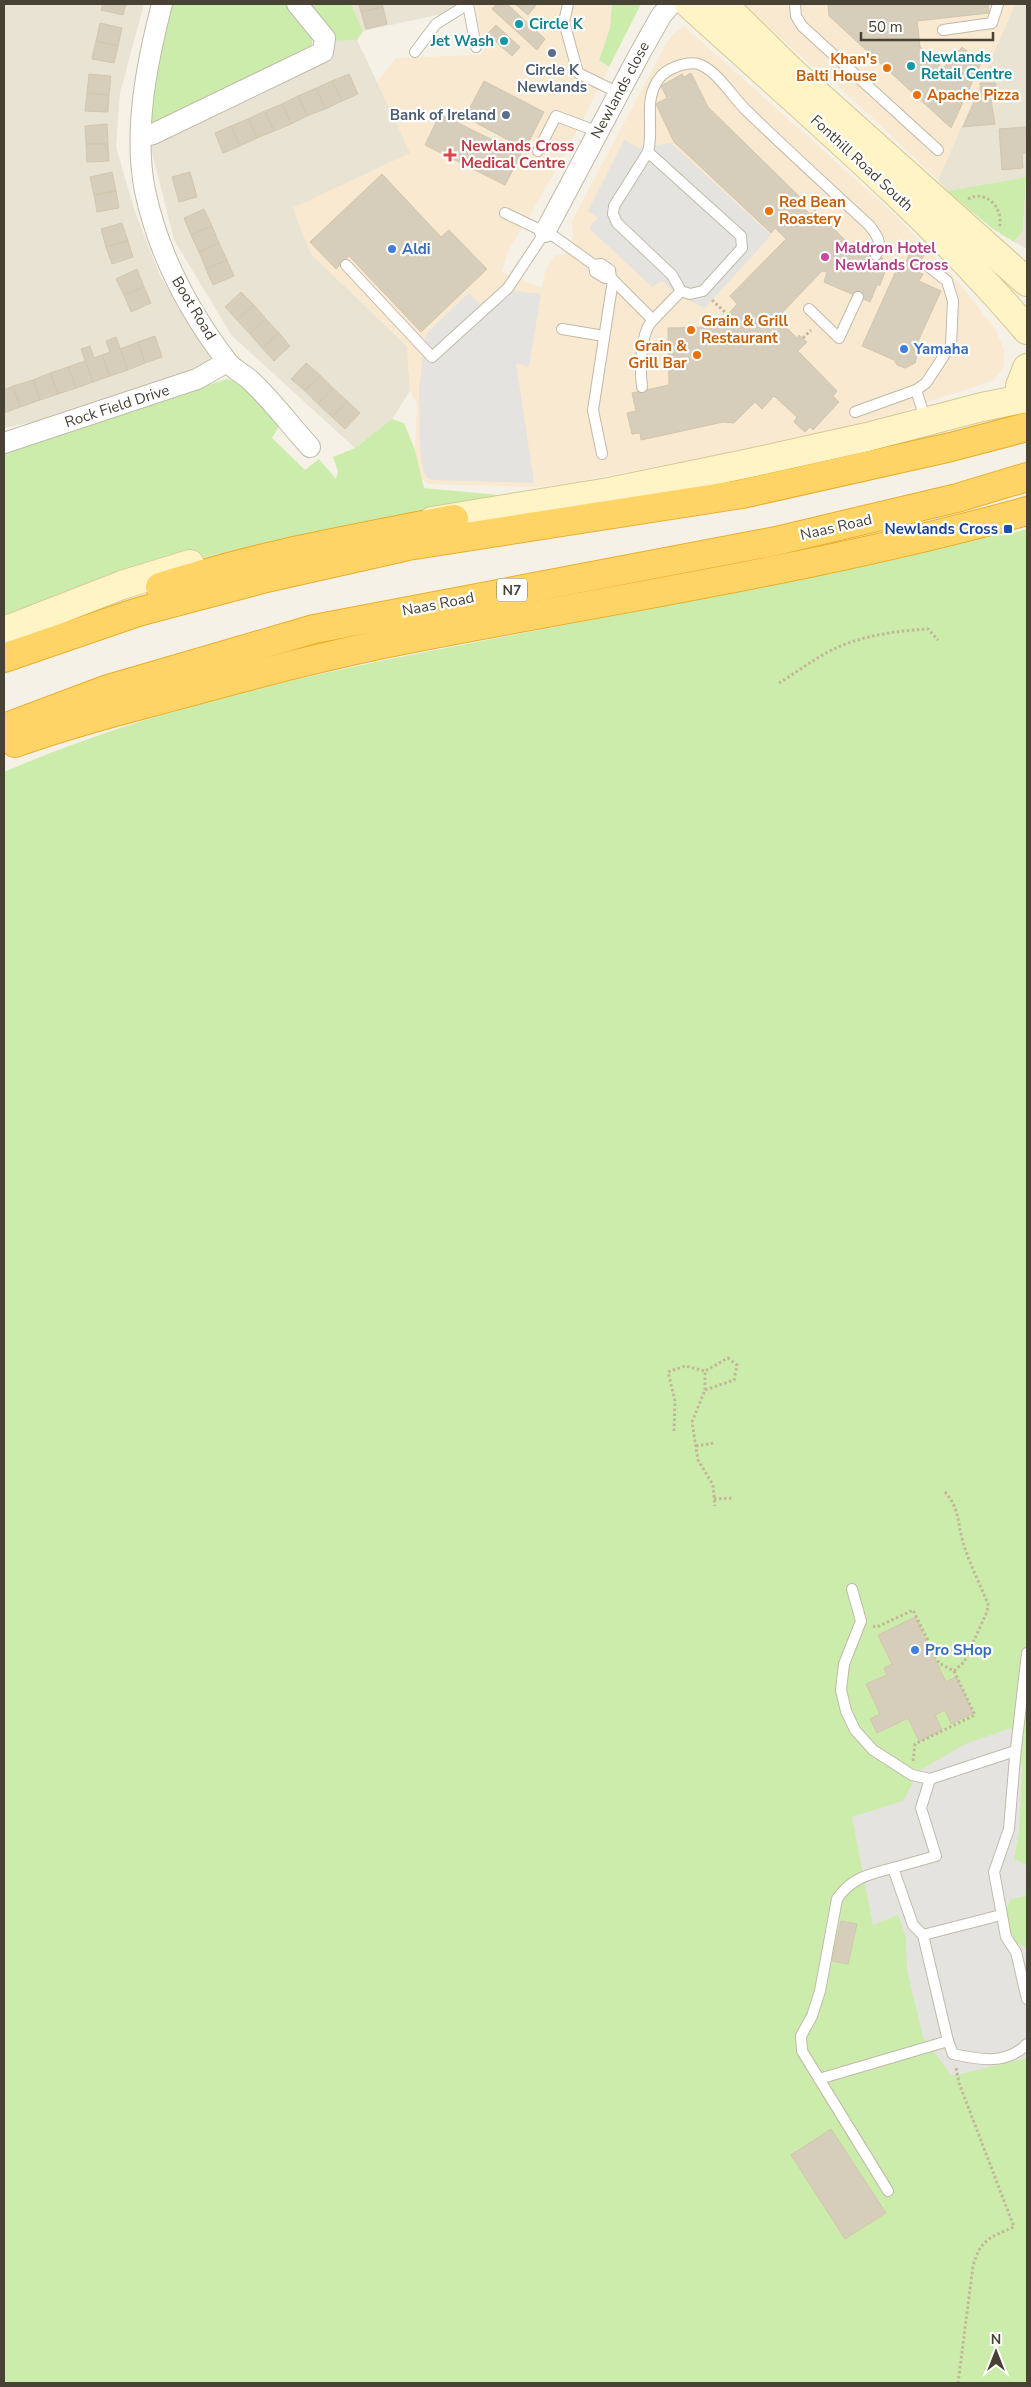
<svg xmlns="http://www.w3.org/2000/svg" width="1031" height="2387" font-family="'Nunito Sans',sans-serif">
<style>
.residential{fill:#e9e3d4}
.commercial{fill:#f8e9d0}
.green{fill:#ccecac}
.parking{fill:#e5e3df}
.building{fill:#d7cdbb;stroke:#d3c6ad}
.lines{fill:none;stroke-linecap:round;stroke-linejoin:round}
.lane-casing{stroke:#c1baa8;stroke-width:12}
.street-casing{stroke:#c1baa8;stroke-width:22}
.secondary-casing{stroke:#d8c992;stroke-width:30}
.highway-casing{stroke:#ebae2a;stroke-width:30}
.path{stroke:#c4b798;stroke-width:3;stroke-dasharray:2.5 2.5;stroke-linecap:butt}
.lane{stroke:#fff;stroke-width:10}
.street{stroke:#fff;stroke-width:20}
.secondary{stroke:#fff4c6;stroke-width:28}
.highway{stroke:#ffd467;stroke-width:28}
.culture-dot{fill:#0f9aa8;stroke:#fff;stroke-width:2}
.service-dot{fill:#5c6f8a;stroke:#fff;stroke-width:2}
.food-dot{fill:#e8710a;stroke:#fff;stroke-width:2}
.health-dot{fill:#e0444e;stroke:#fff;stroke-width:2}
.shop-dot{fill:#3f7fe0;stroke:#fff;stroke-width:2}
.hotel-dot{fill:#d1479c;stroke:#fff;stroke-width:2}
.transit-dot{fill:#1a4fb4;stroke:#fff;stroke-width:2}
.labels{text-anchor:middle;stroke-width:4.5;stroke-linejoin:round;paint-order:stroke}
.shield{fill:#fff;stroke:#7f7b72;stroke-width:1}
.shield-label{font-size:14px;font-weight:bold;fill:#484235}
.culture-label{font-size:15px;font-weight:bold;fill:#0d838f;stroke:#fff;text-anchor:start}
.food-label{font-size:15px;font-weight:bold;fill:#c56008;stroke:#fff;text-anchor:start}
.service-label{font-size:15px;font-weight:bold;fill:#4e5e75;stroke:#fff}
.street-label{font-size:15px;fill:#484235;stroke:#fff}
.health-label{font-size:15px;font-weight:bold;fill:#be3a42;stroke:#fff;text-anchor:start}
.hotel-label{font-size:15px;font-weight:bold;fill:#b23c85;stroke:#fff;text-anchor:start}
.shop-label{font-size:15px;font-weight:bold;fill:#366cbe;stroke:#fff;text-anchor:start}
.transit-label{font-size:15px;font-weight:bold;fill:#164399;stroke:#fff;text-anchor:end}
</style>
<rect width="100%" height="100%" fill="#f5f1e6"/>
<g class="residential">
<polygon points="4,4 144,4 120,93 116,147 135,212 160,276 222,376 179,390 4,428"/>
<polygon points="351,4 455,4 456,11 363,31"/>
<polygon points="1015,4 1027,4 1027,249 1014,242 1023,231 1026,177 947,191 938,180"/>
<polygon points="357,40 411,153 293,208 311,254 407,346 410,391 392,419 355,448 232,336 174,240 146,128 333,41"/>
</g>
<g class="commercial">
<polygon points="476,4 612,4 610,28 599,60 609,68 558,167 507,253 502,272 542,288 545,272 554,256 565,254 573,237 572,221 666,44 673,34 684,26 894,214 959,283 995,329 1000,340 1004,350 1004,365 1000,373 992,381 933,400 867,425 840,431 565,484 537,487 428,484 420,477 415,450 417,404 410,391 407,346 311,254 293,208 410,153 377,82 396,58 481,55 488,45 482,42"/>
<polygon points="743,4 1015,4 938,180 831,79 811,65"/>
</g>
<g class="green">
<polygon points="167,4 291,4 313,30 312,45 146,128"/>
<polygon points="307,4 351,4 363,31 357,40 333,41"/>
<polygon points="612,4 641,4 609,67 599,60 610,28"/>
<polygon points="1026,177 1023,231 1014,242 993,229 947,191"/>
<polygon points="227,379 243,384 281,422 272,438 305,470 319,459 336,479 338,471 333,457 355,448 392,419 404,423 415,450 424,488 499,495 415,515 278,540 196,559 4,626 4,451"/>
<path d="M1027 529V2383H4V772C175 698 362 664 544 629 689 602 834 573 978 537L1006 535Z"/>
</g>
<g class="parking">
<polygon points="624,140 639,148 671,143 771,235 705,308 678,295 662,281 652,287 589,228 598,218 588,211"/>
<polygon points="500,289 541,294 529,367 516,363 534,483 432,480 426,477 424,473 420,451 419,389 426,334 469,293 480,304"/>
<polygon points="1011,1728 1022,1768 1019,1832 1014,1859 1027,1865 1027,1878 1025,1896 1011,1899 1005,1912 1013,1940 1027,1949 1027,2058 952,2076 923,2037 907,1970 906,1938 898,1915 873,1925 852,1817 903,1801 919,1771 965,1744"/>
</g>
<g class="building">
<polygon points="103,4 126,4 123,15 101,10"/>
<polygon points="359,4 382,4 383,7 361,12"/>
<polygon points="497,4 507,4 545,39 537,50 492,9"/>
<polygon points="515,4 537,4 528,15"/>
<polygon points="828,4 988,4 989,13 917,21 920,47 943,68 962,47 981,63 951,128 829,16"/>
<polygon points="383,7 387,24 366,29 361,12"/>
<polygon points="100,23 122,28 118,46 96,41"/>
<polygon points="496,25 520,47 512,56 487,34"/>
<polygon points="96,41 118,46 114,63 92,59"/>
<polygon points="691,73 708,107 803,200 799,203 810,214 815,210 848,243 883,258 881,262 887,266 880,285 877,285 870,302 824,282 827,272 822,271 777,318 797,338 799,335 807,342 798,351 837,391 833,396 839,402 813,430 810,427 805,432 794,422 797,417 774,396 762,409 755,402 734,423 723,422 641,440 640,433 632,434 627,413 636,411 632,393 669,385 668,328 717,327 737,304 730,296 786,239 775,228 771,233 674,142 656,104 667,98 661,86 682,74 684,77"/>
<polygon points="89,74 111,76 109,95 87,93"/>
<polygon points="349,74 358,94 342,101 332,81"/>
<polygon points="332,81 342,101 325,109 316,88"/>
<polygon points="484,81 544,112 525,149 465,117"/>
<polygon points="980,83 996,83 996,96 981,97"/>
<polygon points="316,88 325,109 307,116 298,96"/>
<polygon points="87,93 109,95 108,112 85,111"/>
<polygon points="298,96 307,116 291,124 282,104"/>
<polygon points="975,100 991,100 995,124 963,127"/>
<polygon points="282,104 291,124 274,131 265,111"/>
<polygon points="265,111 274,131 257,138 248,119"/>
<polygon points="440,114 521,154 505,185 425,145"/>
<polygon points="248,119 257,138 240,146 231,126"/>
<polygon points="107,124 108,144 86,144 85,126"/>
<polygon points="231,126 240,146 223,153 215,133"/>
<polygon points="1026,127 1027,153 1022,153 1023,168 1002,170 999,129"/>
<polygon points="86,144 108,144 109,161 87,162"/>
<polygon points="112,172 116,191 94,195 90,177"/>
<polygon points="190,172 197,197 179,202 172,177"/>
<polygon points="382,174 441,237 449,230 487,269 421,332 349,256 336,269 310,242"/>
<polygon points="116,191 119,208 97,212 94,195"/>
<polygon points="204,209 212,226 191,235 184,218"/>
<polygon points="122,223 128,241 106,247 101,229"/>
<polygon points="212,226 219,243 199,252 191,235"/>
<polygon points="128,241 133,257 112,264 106,247"/>
<polygon points="219,243 227,260 206,269 199,252"/>
<polygon points="913,246 925,252 917,271 923,274 919,281 941,291 914,350 917,355 915,363 905,368 897,365 894,360 862,346 896,271 901,273"/>
<polygon points="227,260 234,276 213,285 206,269"/>
<polygon points="137,269 144,287 124,295 116,279"/>
<polygon points="144,287 151,303 131,312 124,295"/>
<polygon points="241,292 254,305 237,320 225,307"/>
<polygon points="254,305 266,319 250,334 237,320"/>
<polygon points="266,319 279,333 262,348 250,334"/>
<polygon points="279,333 290,346 274,361 262,348"/>
<polygon points="155,336 162,357 145,363 138,342"/>
<polygon points="116,337 128,370 110,376 102,355 110,352 106,341"/>
<polygon points="138,342 145,363 128,370 120,349"/>
<polygon points="90,346 94,358 102,355 110,376 93,382 81,349"/>
<polygon points="85,361 93,382 76,388 68,367"/>
<polygon points="306,363 320,375 305,391 291,379"/>
<polygon points="68,367 76,388 58,394 50,373"/>
<polygon points="50,373 58,394 40,400 33,380"/>
<polygon points="320,375 333,388 318,404 305,391"/>
<polygon points="33,380 40,400 20,407 13,386"/>
<polygon points="13,386 20,407 4,413 4,390"/>
<polygon points="333,388 347,401 332,417 318,404"/>
<polygon points="347,401 360,413 345,429 332,417"/>
<polygon points="915,1617 946,1682 956,1677 973,1713 951,1724 945,1710 935,1715 942,1730 919,1741 908,1718 877,1733 870,1719 880,1714 866,1684 887,1675 884,1668 892,1664 878,1635"/>
<polygon points="841,1921 857,1924 848,1964 832,1961"/>
<polygon points="831,2129 886,2213 845,2239 791,2155"/>
</g>
<g class="lines">
<g class="lane-casing">
<g id="lane">
<polyline points="468,4 476,47"/>
<polyline points="568,4 564,22 578,73 619,93"/>
<polyline points="795,4 796,16 802,26 938,150"/>
<polyline points="943,30 992,23 998,4"/>
<polyline points="415,52 436,24 468,4"/>
<polyline points="538,151 556,116 599,132"/>
<polygon points="648,152 741,236 742,248 703,291 690,294 681,291 672,275 617,223 613,214 614,206"/>
<path d="M648 152C655 126 641 98 662 75 671 67 690 60 701 65 720 74 732 97 747 111 787 150 829 188 870 226 878 237 882 242 876 255"/>
<polyline points="505,213 555,237 594,265 595,272 605,278 611,278 610,270 601,264 594,265"/>
<polyline points="346,265 432,357 508,288 545,232"/>
<polyline points="611,278 653,320 681,291"/>
<polyline points="809,309 839,338 858,297"/>
<polyline points="562,329 604,336"/>
<path d="M642 387C640 370 640 332 653 320"/>
<polyline points="916,390 926,421"/>
<polyline points="855,412 916,390 926,383 951,345 953,301 947,281 928,266"/>
<polyline points="602,454 593,410 613,280"/>
<polyline points="852,1589 861,1621 844,1664 841,1690 846,1711 855,1730 873,1750 912,1775 930,1779 1015,1751"/>
<polyline points="1027,1653 1015,1757 1009,1829 994,1872 1006,1937 1016,1952 1027,1999"/>
<path d="M930 1779 921 1808 936 1856 893 1868 913 1925 923 1935 948 2041 953 2054C980 2060 1007 2065 1027 2044"/>
<polyline points="923,1935 1001,1915"/>
<polyline points="819,2079 948,2041"/>
<path d="M888 2191 802 2051 801 2036 812 2016 820 1991 837 1899C851 1878 869 1874 893 1868"/>
</g>
</g>
<g class="street-casing">
<g id="street">
<path d="M162 4C147 62 133 131 145 191 158 252 188 310 226 360 231 368 242 373 249 379 271 399 290 425 310 447"/>
<polyline points="141,137 153,134 323,52 325,38 297,4"/>
<polyline points="545,232 639,55 661,16 671,4"/>
<polyline points="4,443 197,379 227,362"/>
</g>
</g>
<g class="secondary-casing">
<g id="secondary">
<path d="M689 4C804 109 926 211 1027 330"/>
<polyline points="723,4 791,71 1027,282"/>
<polyline points="1020,386 1027,368"/>
<polyline points="432,521 609,492 750,463 867,437 982,407 1027,398"/>
<polyline points="4,631 122,585 190,564"/>
</g>
</g>
<g class="highway-casing">
<g id="highway">
<path d="M160 587C256 556 355 538 454 519"/>
<polyline points="4,658 138,612 266,578 408,546 742,494 951,447 1027,427"/>
<polyline points="4,728 105,690 314,629 776,541 957,498 1027,477"/>
<path d="M15 743C62 726 111 713 160 700 241 678 321 656 403 640 612 599 822 568 1027 511"/>
</g>
</g>
<g class="path">
<path d="M968 199C986 189 1005 208 999 229"/>
<polyline points="712,300 728,315"/>
<polyline points="803,338 811,330"/>
<path d="M779 683C797 672 815 658 834 649 863 635 897 631 928 629L938 640"/>
<polyline points="705,1390 705,1371 728,1358 737,1365 734,1380 705,1390 692,1422 698,1460 713,1485 715,1506"/>
<polyline points="674,1431 675,1401 668,1372 685,1366 705,1371"/>
<polyline points="696,1446 714,1443"/>
<polyline points="714,1499 733,1498"/>
<path d="M873 1626 877 1627 913 1610 939 1663 954 1671 964 1662 987 1612 988 1604C980 1584 969 1563 963 1542 957 1522 960 1508 944 1491"/>
<polyline points="913,1761 915,1744 975,1715 954,1671"/>
<path d="M956 2068 959 2083 1014 2227C990 2237 980 2240 973 2266L958 2383"/>
</g>
<use href="#lane" class="lane"/>
<use href="#street" class="street"/>
<use href="#secondary" class="secondary"/>
<use href="#highway" class="highway"/>
</g>
<g class="culture-dot">
<circle cx="519" cy="24" r="5"/>
<circle cx="504" cy="41" r="5"/>
<circle cx="911" cy="66" r="5"/>
</g>
<g class="service-dot">
<circle cx="552" cy="53" r="5"/>
<circle cx="506" cy="115" r="5"/>
</g>
<g class="food-dot">
<circle cx="887" cy="68" r="5"/>
<circle cx="917" cy="95" r="5"/>
<circle cx="769" cy="211" r="5"/>
<circle cx="691" cy="330" r="5"/>
<circle cx="697" cy="355" r="5"/>
</g>
<path class="health-dot" d="M447.5 147.5h5v5h5v5h-5v5h-5v-5h-5v-5h5z"/>
<g class="shop-dot">
<circle cx="392" cy="249" r="5"/>
<circle cx="904" cy="349" r="5"/>
<circle cx="915" cy="1650" r="5"/>
</g>
<circle class="hotel-dot" cx="825" cy="257" r="5"/>
<rect class="transit-dot" x="1003" y="524" width="10" height="10" rx="2.5"/>
<g class="labels">
<rect class="shield" x="497" y="578.5" width="30" height="23" rx="4"/>
<g class="shield-label">
<text x="512" y="595">N7</text>
</g>
<g class="culture-label">
<text x="529" y="29">Circle K</text>
<text x="494" y="46" text-anchor="end">Jet Wash</text>
<text x="921" y="62">Newlands<tspan x="921" dy="17">Retail Centre</tspan></text>
</g>
<g class="food-label">
<text x="877" y="64" text-anchor="end">Khan's<tspan x="877" dy="17">Balti House</tspan></text>
<text x="927" y="100">Apache Pizza</text>
<text x="779" y="207">Red Bean<tspan x="779" dy="17">Roastery</tspan></text>
<text x="701" y="326">Grain &amp; Grill<tspan x="701" dy="17">Restaurant</tspan></text>
<text x="687" y="351" text-anchor="end">Grain &amp;<tspan x="687" dy="17">Grill Bar</tspan></text>
</g>
<g class="service-label">
<text x="552" y="75">Circle K<tspan x="552" dy="17">Newlands</tspan></text>
<text x="496" y="120" text-anchor="end">Bank of Ireland</text>
</g>
<g class="street-label">
<text transform="translate(620 90) rotate(-62)" y="5">Newlands close</text>
<text transform="translate(862 163) rotate(43)" y="5">Fonthill Road South</text>
<text transform="translate(194 308) rotate(59)" y="5">Boot Road</text>
<text transform="translate(117 406) rotate(-18)" y="5">Rock Field Drive</text>
<text transform="translate(836 527) rotate(-13)" y="5">Naas Road</text>
<text transform="translate(438 604) rotate(-11)" y="5">Naas Road</text>
</g>
<g class="health-label">
<text x="461" y="151">Newlands Cross<tspan x="461" dy="17">Medical Centre</tspan></text>
</g>
<g class="hotel-label">
<text x="835" y="253">Maldron Hotel<tspan x="835" dy="17">Newlands Cross</tspan></text>
</g>
<g class="shop-label">
<text x="402" y="254">Aldi</text>
<text x="914" y="354">Yamaha</text>
<text x="925" y="1655">Pro SHop</text>
</g>
<g class="transit-label">
<text x="998" y="534">Newlands Cross</text>
</g>
</g>
<rect width="1031" height="2387" fill="none" stroke="#484235" stroke-width="10"/>
<g transform="translate(996 2352)" stroke="#ffffff" stroke-width="4" paint-order="stroke">
<path d="M0-4L9 19L0 12L-9 19Z" fill="#484235"/>
<text y="-8" font-size="14" font-weight="bold" text-anchor="middle" fill="#484235">N</text>
</g>
<path d="M861 32v8h132v-8" fill="none" stroke="#484235" stroke-width="2.5"/>
<text x="868" y="32" font-size="15" fill="#484235" stroke="#ffffff" stroke-width="4" paint-order="stroke">50 m</text>
</svg>
